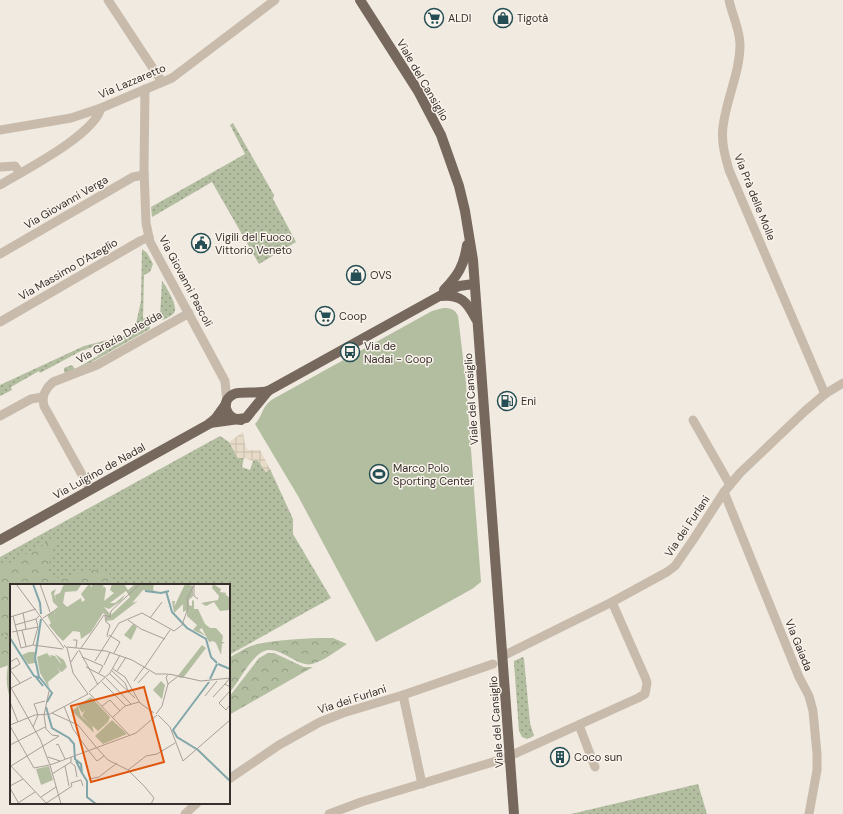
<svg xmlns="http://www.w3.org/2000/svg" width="843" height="814" font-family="'DM Sans',sans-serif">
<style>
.green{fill:url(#green-dots)}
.forest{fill:url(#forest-crowns)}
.pitch{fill:#b3bea1}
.plaza{fill:url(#plaza-grid)}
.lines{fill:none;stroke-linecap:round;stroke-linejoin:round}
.minor{stroke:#c8bbac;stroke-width:9}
.major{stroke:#77685d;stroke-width:10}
.labels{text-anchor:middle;stroke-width:3;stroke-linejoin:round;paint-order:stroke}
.poi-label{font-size:11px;fill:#372f2b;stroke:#f9f3ec;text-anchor:start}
.street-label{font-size:11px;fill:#372f2b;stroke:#f9f3ec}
.inset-river{fill:none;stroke:#81a7ab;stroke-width:2}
.inset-road{fill:none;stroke:#a79f98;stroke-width:1}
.view{fill:#df570e;fill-opacity:0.15;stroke:#df570e;stroke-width:2}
.inset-edge{fill:none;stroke:#372f2b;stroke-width:2}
</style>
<defs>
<pattern id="green-dots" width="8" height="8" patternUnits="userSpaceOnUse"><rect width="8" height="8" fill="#b3bea1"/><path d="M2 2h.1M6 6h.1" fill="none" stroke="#929b83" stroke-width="1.8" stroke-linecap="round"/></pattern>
<pattern id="forest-crowns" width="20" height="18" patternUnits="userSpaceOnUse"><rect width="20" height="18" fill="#b3bea1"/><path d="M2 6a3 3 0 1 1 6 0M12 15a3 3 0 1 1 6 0" fill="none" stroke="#929b83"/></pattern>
<pattern id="plaza-grid" width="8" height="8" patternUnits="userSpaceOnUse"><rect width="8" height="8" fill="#e7dbc8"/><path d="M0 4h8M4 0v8" fill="none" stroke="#c7bcac"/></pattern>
</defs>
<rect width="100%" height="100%" fill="#f1eae0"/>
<g class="green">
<polygon points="233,123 274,195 273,199 296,242 259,264 212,182 152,217 151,207 245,154 230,125"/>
<polygon points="142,249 147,253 153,264 150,272 144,275 143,319 150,315 150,329 90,363 66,373 64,372 64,368 72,365 75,369 98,356 93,347 81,351 40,373 39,371 11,387 12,390 0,396 0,385 84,346 127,335 136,324 141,301"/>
<path d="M162 281C166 286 179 307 174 313 172 316 166 318 163 320L156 316V315L160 317Z"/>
<path d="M220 436 229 442 238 458H244L242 467 250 470 253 461 256 459 259 462 266 472 270 469 293 519V534L331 598 229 655V585H11V701C6 688 6 678 8 665L0 668V557Z"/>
<polygon points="523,657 524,659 530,723 534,736 527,739 522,737 519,731 514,663 514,661"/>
<polygon points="698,784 707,814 571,814"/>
</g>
<g class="forest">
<path d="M54 539 56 541C53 550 50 559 48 568 45 595 94 558 110 574L111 580 110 585H11V644L0 626V568Z"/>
<path d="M0 631C8 643 11 651 9 665L0 668Z"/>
<path d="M319 638H333L347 644C336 651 324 661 312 664 297 668 278 643 262 652 248 661 240 681 229 693V658C236 654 243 649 251 646 269 640 300 639 319 638Z"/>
<polygon points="268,653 274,653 304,667 313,667 229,715 229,697 259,658"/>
</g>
<path class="pitch" d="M443 308C451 308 455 309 458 316L466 383 481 582 472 589 376 642 298 496 255 424C264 414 261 407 273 399L432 311Z"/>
<polygon class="plaza" points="243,432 245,445 248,450 260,450 270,469 266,472 259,462 256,460 253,461 244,458 238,458 229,442"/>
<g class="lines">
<g class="minor">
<polyline points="108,0 162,82"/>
<path d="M729 0C732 15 740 29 740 45 740 73 726 99 723 127 721 141 725 156 729 170L825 394"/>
<polyline points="145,89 144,170 146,223 150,242 225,381 227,402"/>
<polyline points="0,130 71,118 101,108 172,78 275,0"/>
<polyline points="0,167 15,166 20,173"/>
<path d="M0 185C25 170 94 135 101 108"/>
<polyline points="0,254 133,177 144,175"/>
<polyline points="0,322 140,241 149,237"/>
<polyline points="0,416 31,399 43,397"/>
<polyline points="693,420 730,485"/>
<polyline points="90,489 44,406 43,400 44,394 48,387 53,382 97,365 189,313"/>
<polyline points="724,492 799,677 809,696 813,711 817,754 817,770 809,814"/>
<polyline points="503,656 612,602 667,572 675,566 693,540 724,492 740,473 805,411 825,394 843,383"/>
<polyline points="403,695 422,784"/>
<polyline points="579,725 595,767"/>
<polyline points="229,779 279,745 320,722 343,713 403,695 493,664"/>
<polyline points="185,814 197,803"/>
<polyline points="329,814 361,802 503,759 638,698 645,694 647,683 645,677 612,602"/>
</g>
<g class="major">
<polyline points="360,0 418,91 441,135 459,186 465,211 473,260 514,814"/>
<path d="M444 290C458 275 464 266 467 245"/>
<path d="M441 296C461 294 467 302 476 319"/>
<path d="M241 420C226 419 219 401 234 394 241 391 258 394 268 391L454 288 459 286 474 284"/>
<polyline points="210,423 246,418 268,391"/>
<polyline points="0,540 209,424 216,418 226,404"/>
</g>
</g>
<defs>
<g id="supermarket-ring" transform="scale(1)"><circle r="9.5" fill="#f9f3ec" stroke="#244e54" stroke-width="1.5"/><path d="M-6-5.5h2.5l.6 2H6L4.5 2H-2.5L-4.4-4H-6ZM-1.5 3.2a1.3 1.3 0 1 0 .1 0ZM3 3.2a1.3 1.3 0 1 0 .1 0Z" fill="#244e54"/></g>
<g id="shop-ring" transform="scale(1)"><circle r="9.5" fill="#f9f3ec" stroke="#244e54" stroke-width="1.5"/><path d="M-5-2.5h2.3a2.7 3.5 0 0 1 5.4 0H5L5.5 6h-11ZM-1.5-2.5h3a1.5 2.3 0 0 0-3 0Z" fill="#244e54"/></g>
<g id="civic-ring" transform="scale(1)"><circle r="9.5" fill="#f9f3ec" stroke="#244e54" stroke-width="1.5"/><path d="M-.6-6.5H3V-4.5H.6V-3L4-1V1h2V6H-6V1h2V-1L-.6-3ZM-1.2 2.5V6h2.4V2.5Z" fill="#244e54"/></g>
<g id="bus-ring" transform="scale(1)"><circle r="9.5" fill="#f9f3ec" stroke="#244e54" stroke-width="1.5"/><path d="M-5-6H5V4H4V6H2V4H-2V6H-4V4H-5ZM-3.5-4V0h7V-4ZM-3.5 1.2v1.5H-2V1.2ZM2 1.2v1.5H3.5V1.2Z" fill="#244e54"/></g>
<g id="fuel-ring" transform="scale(1)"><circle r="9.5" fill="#f9f3ec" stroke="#244e54" stroke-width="1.5"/><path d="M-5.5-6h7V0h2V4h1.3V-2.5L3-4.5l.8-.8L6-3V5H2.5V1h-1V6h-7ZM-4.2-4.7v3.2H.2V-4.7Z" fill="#244e54"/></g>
<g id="stadium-ring" transform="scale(1)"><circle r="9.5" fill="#f9f3ec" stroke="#244e54" stroke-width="1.5"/><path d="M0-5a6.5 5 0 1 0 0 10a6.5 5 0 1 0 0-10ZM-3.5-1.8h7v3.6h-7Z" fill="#244e54"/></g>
<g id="building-ring" transform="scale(1)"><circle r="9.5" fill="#f9f3ec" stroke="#244e54" stroke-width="1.5"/><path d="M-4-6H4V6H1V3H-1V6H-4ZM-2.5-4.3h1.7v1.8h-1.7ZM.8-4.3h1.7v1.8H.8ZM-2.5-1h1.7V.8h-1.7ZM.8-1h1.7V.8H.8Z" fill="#244e54"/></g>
</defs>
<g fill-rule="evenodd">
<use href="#supermarket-ring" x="434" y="18"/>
<use href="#shop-ring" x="503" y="18"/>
<use href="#civic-ring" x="201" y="243"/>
<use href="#shop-ring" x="356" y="275"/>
<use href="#supermarket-ring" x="325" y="316"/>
<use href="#bus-ring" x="350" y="352"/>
<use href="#fuel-ring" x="507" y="401"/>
<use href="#stadium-ring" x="379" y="474"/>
<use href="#building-ring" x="560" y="757"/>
</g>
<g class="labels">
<g class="poi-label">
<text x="448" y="22">ALDI</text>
<text x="517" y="22">Tigotà</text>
<text x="215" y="241">Vigili del Fuoco<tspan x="215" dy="13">Vittorio Veneto</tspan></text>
<text x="370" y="279">OVS</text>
<text x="339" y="320">Coop</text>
<text x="364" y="350">Via de<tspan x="364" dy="13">Nadai - Coop</tspan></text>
<text x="521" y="405">Eni</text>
<text x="393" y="472">Marco Polo<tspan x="393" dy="13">Sporting Center</tspan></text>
<text x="574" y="761">Coco sun</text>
</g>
<g class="street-label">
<text transform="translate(423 80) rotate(60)" y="4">Viale del Cansiglio</text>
<text transform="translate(132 81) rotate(-23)" y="4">Via Lazzaretto</text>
<text transform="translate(755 197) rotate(68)" y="4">Via Prà delle Molle</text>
<text transform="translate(66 202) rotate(-30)" y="4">Via Giovanni Verga</text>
<text transform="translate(68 269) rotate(-30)" y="4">Via Massimo D'Azeglio</text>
<text transform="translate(186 281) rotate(62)" y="4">Via Giovanni Pascoli</text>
<text transform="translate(119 337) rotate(-29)" y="4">Via Grazia Deledda</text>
<text transform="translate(471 399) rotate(-94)" y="4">Viale del Cansiglio</text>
<text transform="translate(99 471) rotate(-29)" y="4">Via Luigino de Nadal</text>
<text transform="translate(687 526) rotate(-56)" y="4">Via dei Furlani</text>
<text transform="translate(799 645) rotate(68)" y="4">Via Gaiada</text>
<text transform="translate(352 699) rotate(-18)" y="4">Via dei Furlani</text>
<text transform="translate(496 722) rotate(-94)" y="4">Viale del Cansiglio</text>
</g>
</g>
<g transform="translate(10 584)">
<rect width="220" height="220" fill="#f1eae0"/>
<path d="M45 70 54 76 57 83 52 88 50 87 41 75 47 82 51 79ZM151 97 155 101 152 115 143 106ZM81 113 100 133 98 138 88 147 72 132 75 126 72 129 68 122Z" fill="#b3bea1"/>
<path d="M54 0 71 1 67 7 55 8 53 19 57 23 71 14 72 18 75 16 71 10 79 0 82 3V0H94L92 5 94 2 96 5 94 17 104 9 100 6 102 0H114L118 6 124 1 144 0 143 6 148 8 133 6 122 19 128 17 103 36 96 37V31L93 29 81 48 71 55 70 48 63 47 53 57 47 51 44 26 48 23 43 18 41 8 46 5 44 10 46 16 45 11 50 9ZM116 7 120 13 101 31 94 23 99 25 111 17 116 10 105 19H100ZM175 0 183 2V12L179 16V21L182 22V16L184 17V25H188L195 40 200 44H206L213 52 212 58H215L212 60 211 71 206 59 203 57 199 58 192 44 189 46 196 52 183 46 187 41 177 32V26L173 28V20L164 29 162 17H165L164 23ZM203 0 211 5 210 8 217 9 215 10 220 14 219 26 210 27 204 18 196 22 191 19 208 16 209 12 202 4ZM80 114 87 120 83 121 84 127 73 118ZM68 122 71 132 82 141 84 149 62 127Z" fill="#b3bea1" fill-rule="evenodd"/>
<path d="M44 27 48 50 47 51 39 41 41 39 37 31ZM123 40 127 43 121 56 114 51ZM192 61 196 64 173 94 167 93ZM19 68H26L25 79 18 80 12 71ZM37 69 41 74 40 71 45 72 51 80 47 83 50 88 38 98 39 104 30 89 27 73ZM102 136 117 150 93 160 85 152ZM39 182 43 196 31 201 26 185Z" fill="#b3bea1"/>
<path class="inset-river" d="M23 0 30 19 31 30M135 7 151 9 159 7M156 7 162 28 177 44 196 55 201 73 207 79M0 54 24 92 30 94 42 109 37 118M208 80 220 85M25 92 33 102M29 93 25 74 31 35M200 95 207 80M199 98 163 146 167 153 188 166 220 197M36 123 42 144 59 154 64 160 65 175 71 180 72 189 77 197V213L86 220M66 177 72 189"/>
<path class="inset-road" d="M6 0 54 64M30 0 40 28M13 29 16 45M94 31 100 33 101 27 130 0M3 32 11 64 23 61 53 65M95 32 96 38 100 41 97 51 98 53M0 33 26 25M33 34 44 27M140 34 152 18M118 36 131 45 155 55M5 41 26 35M12 46 16 62M2 48 28 43M99 51 110 58 104 69M63 56H67L66 64M23 61 28 43 26 35 29 32M54 61 57 64 63 89 78 110M57 63 96 67 122 76 146 90H158M71 64 94 31M69 66 88 101M72 73 93 82 89 89M85 77 109 39 132 29 164 47 172 41 178 24 177 14 184 1V12L188 15M0 78 7 74 10 80 0 86M61 78 68 67M94 81 100 68M76 83 95 93M134 84 160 46M103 85 115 93 130 119 144 129M0 86 10 99M102 87 115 99 119 109M107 87 116 73M100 90 125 114M96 94 121 120M220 94 215 100 220 103M124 97 134 83M92 98 116 122M128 99 139 87M158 100 156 93 159 90 191 97 220 94M0 102 30 155 40 181 126 149 147 131M1 104 22 93M220 107 209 119 216 126 220 121M79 108 100 89 110 71M79 109 105 136M195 112 207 97M203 113 215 100M0 118 8 138M54 122 63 145 78 166 87 177 94 172M92 122 100 116 110 127M42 129 68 141 86 163M146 130 152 122 158 100 167 93M34 131 36 145 42 151 49 152M34 131 39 107M148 131 160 143 173 177 220 136M103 133 115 122 129 118M104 135 120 152M0 141 25 131 40 130 78 110M0 142 24 184 39 181M23 143 28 131 24 120 35 117M0 161 35 143M46 161 48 160 55 175M87 164 98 176 118 186 135 203 144 214 141 220M38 173 50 177M60 178 65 182 67 193M0 181 37 220M40 181 51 220M1 182 49 152M55 182 59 202M118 186 136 172 147 170 165 159M42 190 61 178V173M79 195 89 193 107 179M0 202 13 195M0 204 9 220M31 213 46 203M8 219 25 208M35 220 62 202 61 199 71 196 73 202"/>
<path class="view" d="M134 103 154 178 81 198 61 122Z"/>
<rect width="220" height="220" class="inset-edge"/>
</g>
</svg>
